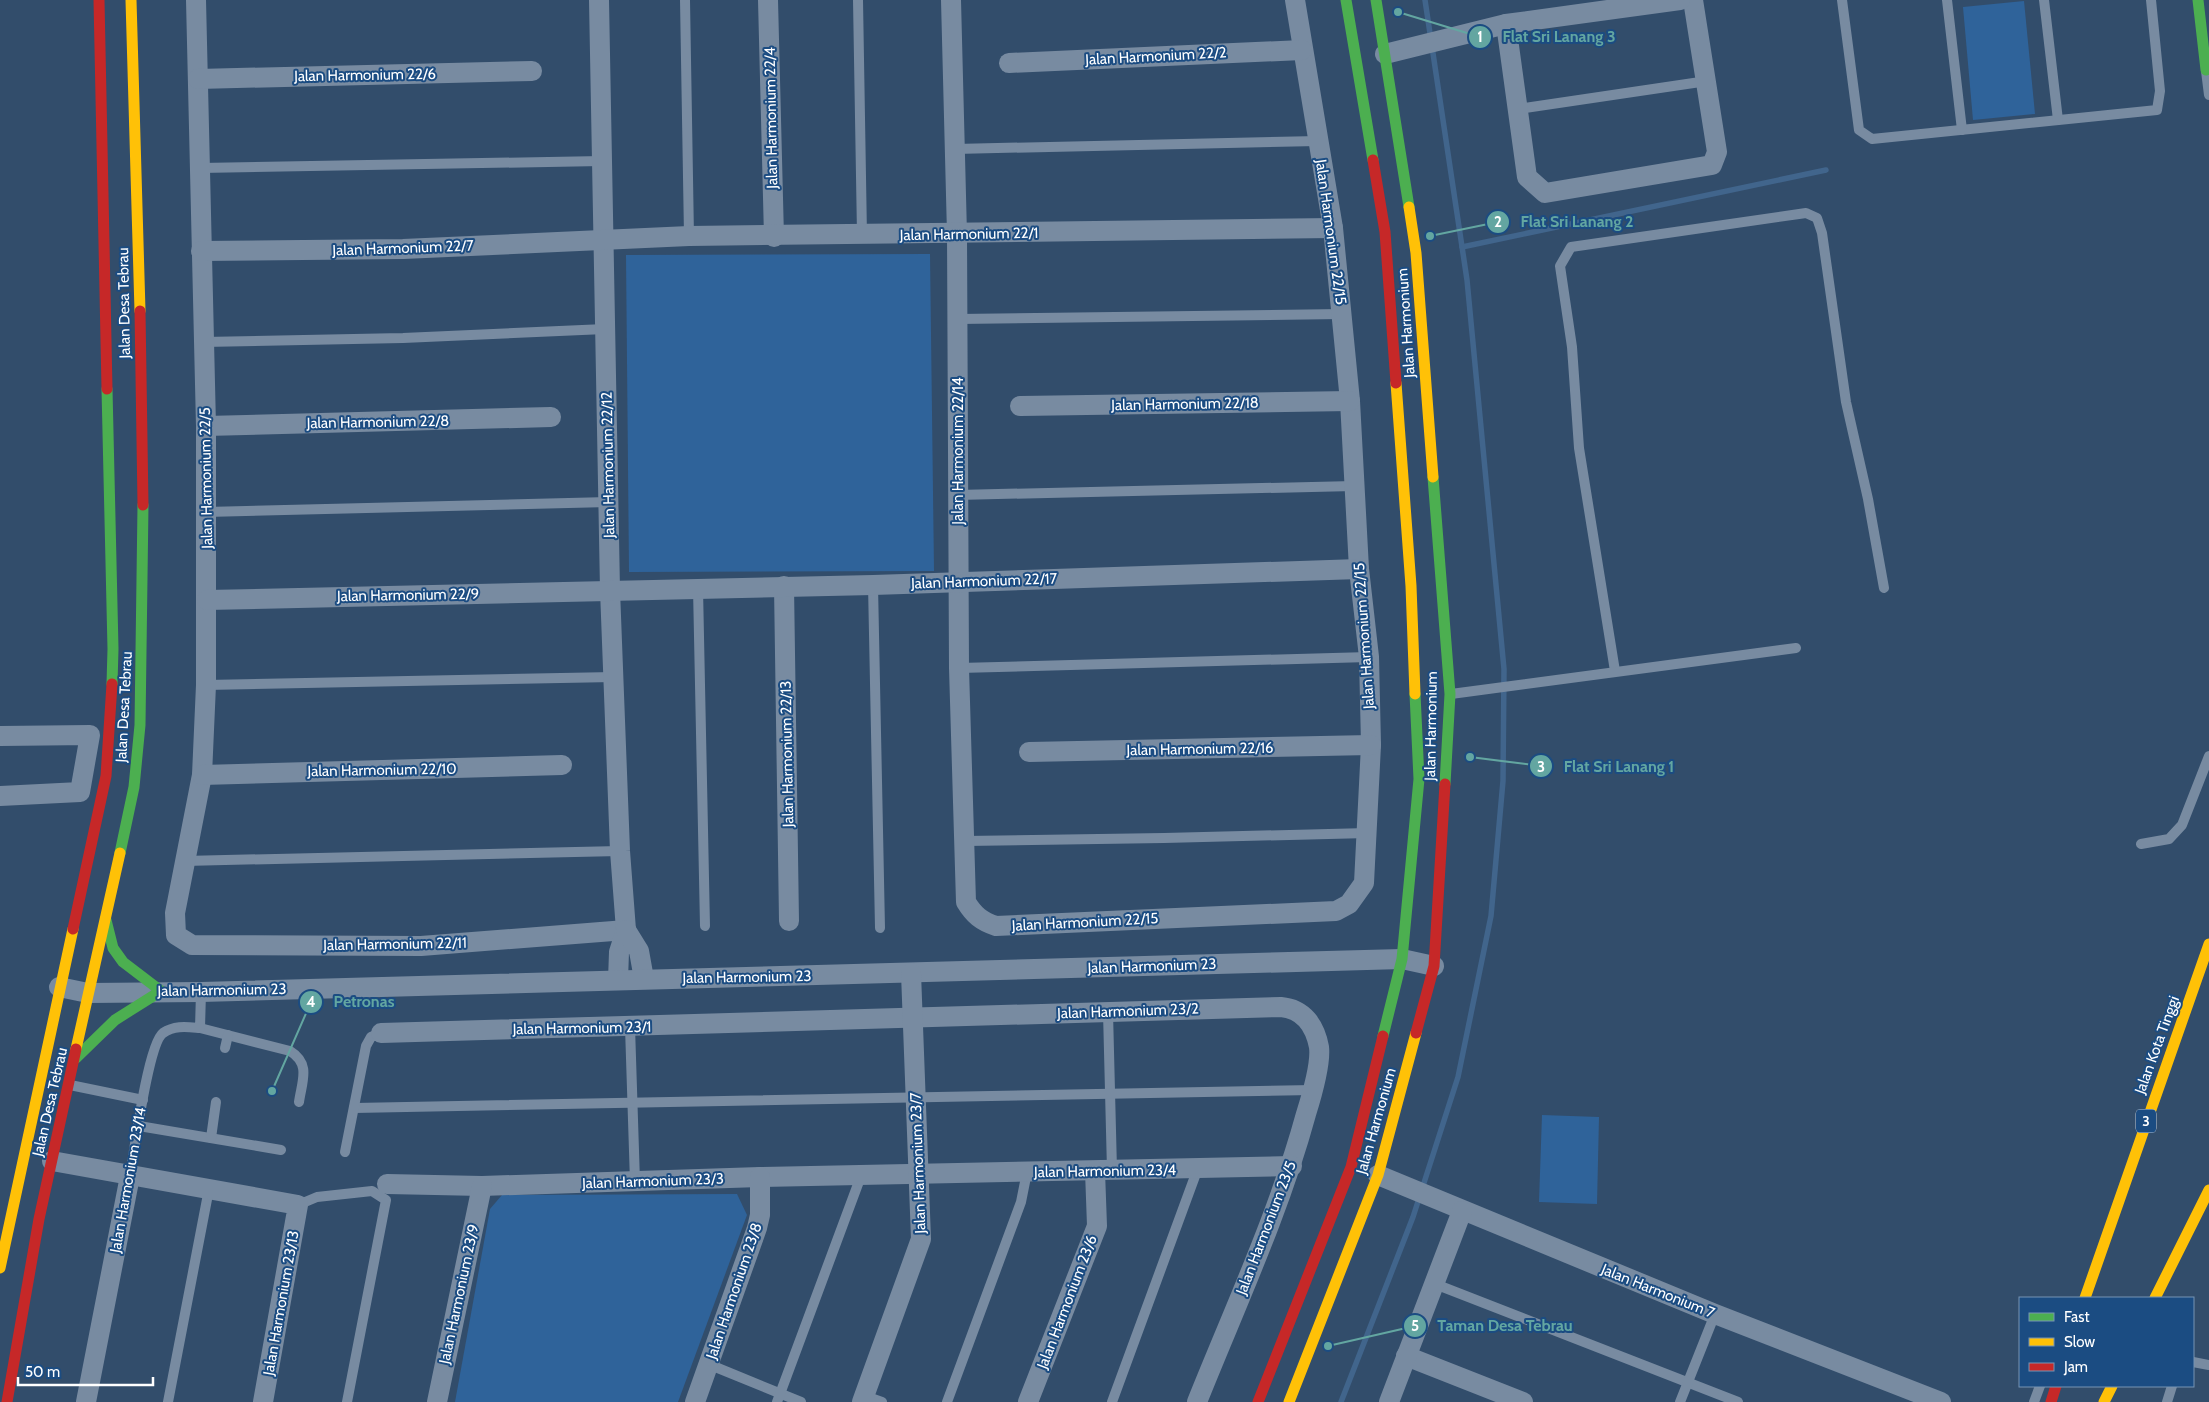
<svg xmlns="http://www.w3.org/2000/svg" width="2209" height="1402" font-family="Cabin,sans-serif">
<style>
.green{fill:#2f639a}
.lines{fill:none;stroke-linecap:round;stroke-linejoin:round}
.stream{stroke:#41658c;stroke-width:5.5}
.lane{stroke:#788ba1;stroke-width:10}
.street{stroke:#788ba1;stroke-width:20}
.fast{stroke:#4caf50;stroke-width:11}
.slow{stroke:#ffc107;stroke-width:11}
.jam{stroke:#c62828;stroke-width:11}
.labels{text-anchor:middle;stroke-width:4;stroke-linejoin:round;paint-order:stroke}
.shield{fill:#1b4c82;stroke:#bbc9da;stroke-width:1}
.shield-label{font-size:14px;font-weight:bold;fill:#fff}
.street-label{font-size:15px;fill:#fff;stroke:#1b4c82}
.leader{fill:none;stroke:#63a6a1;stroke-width:2}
.callout-dot{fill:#63a6a1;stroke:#1b4c82;stroke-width:2}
.mark-label{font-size:15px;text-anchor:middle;font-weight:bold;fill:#fff}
.callout-label{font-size:16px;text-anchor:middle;font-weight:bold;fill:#63a6a1;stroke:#1b4c82;stroke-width:4;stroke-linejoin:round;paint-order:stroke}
</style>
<rect width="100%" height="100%" fill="#324d6b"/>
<g class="green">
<polygon points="2024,1 2035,114 1973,120 1963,7"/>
<polygon points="930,254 934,571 629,572 626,255"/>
<polygon points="1542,1115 1599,1117 1597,1204 1539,1202"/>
<polygon points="737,1194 747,1215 678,1402 455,1402 490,1209 502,1195"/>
</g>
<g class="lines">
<g class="stream">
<polyline points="1462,247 1826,170"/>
<polyline points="1341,1402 1413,1217 1458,1077 1491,916 1503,781 1504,669 1467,280 1425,0"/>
</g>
<g class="lane">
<polyline points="685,0 689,236"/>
<polyline points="858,0 862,235"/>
<polyline points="1842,0 1859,130 1872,139 2157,110 2160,91 2151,0"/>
<polyline points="1947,0 1962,130"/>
<polyline points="2044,0 2058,120"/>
<polyline points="2206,71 2209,95"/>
<polyline points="1518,109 1707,81"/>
<polyline points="955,149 1318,141"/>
<polyline points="200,168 602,161"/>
<polyline points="958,319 1342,314"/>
<polyline points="203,342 403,338 605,329"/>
<polyline points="957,495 1354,486"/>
<polyline points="206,512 609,502"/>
<polyline points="873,585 880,928"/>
<polyline points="698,588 705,926"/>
<polyline points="959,668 1369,657"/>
<polyline points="1615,671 1579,448 1572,347 1560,266 1571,247 1806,213 1817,218 1822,233 1846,402 1868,499 1884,588"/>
<polyline points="206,685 614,677"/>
<polyline points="1451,694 1796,648"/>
<polyline points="965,841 1164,838 1368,833"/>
<polyline points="2141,844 2169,839 2182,825 2209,756"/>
<polyline points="184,861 620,851"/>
<polyline points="1108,1012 1112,1170"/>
<polyline points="630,1027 635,1182"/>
<path d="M200 1028 290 1051C311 1064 302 1081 299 1102"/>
<polyline points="225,1048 228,1035"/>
<polyline points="70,1085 143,1100"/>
<polyline points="354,1108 1313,1090"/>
<polyline points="139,1126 281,1150"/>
<polyline points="211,1138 216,1102"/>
<polyline points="345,1152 366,1046 371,1037 381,1033"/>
<path d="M130 1176C134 1153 148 1044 163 1033 175 1025 187 1027 200 1028L201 992"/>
<polyline points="298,1205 317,1197 372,1191 386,1200 347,1402"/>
<polyline points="1435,1284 1738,1402"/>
<polyline points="2193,1362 2209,1365"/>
<polyline points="708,1364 801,1402"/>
<polyline points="865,1396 882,1402"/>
<polyline points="168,1402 209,1189"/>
<polyline points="777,1402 861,1176"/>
<polyline points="947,1402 1021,1202 1027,1172"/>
<polyline points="1112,1402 1198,1168"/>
<polyline points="1680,1402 1715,1314"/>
<polyline points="2034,1402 2040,1386"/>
<polyline points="2167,1402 2172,1386"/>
</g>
<g class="street">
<polyline points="196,0 206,426 206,685 202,775 175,913 176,935 192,945 421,946 626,930"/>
<polyline points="599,0 610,590 620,851 626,930 619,952 618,980"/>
<polyline points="768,0 774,237"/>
<path d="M951 0 957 234 959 668 966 902C974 915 981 921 996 926L1336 911 1349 904 1364 883 1371 745 1369 657 1359 569 1350 401 1333 228 1295 0"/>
<polyline points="1506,24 1527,177 1545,193 1712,165 1717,152 1693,0"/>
<polyline points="1385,54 1506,24 1680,0"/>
<polyline points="1009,63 1302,50"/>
<polyline points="198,79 532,71"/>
<polyline points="201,251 403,249 689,236 1333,228"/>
<polyline points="1020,406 1350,401"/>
<polyline points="206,426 551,417"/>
<polyline points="784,586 789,921"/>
<polyline points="207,600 873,585 1359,569"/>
<polyline points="0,736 90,735 80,792 0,796"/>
<polyline points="1029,752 1371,745"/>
<polyline points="202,775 562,765"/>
<polyline points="626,930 639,951 644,979"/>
<polyline points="59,987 88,993 201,992 1402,959 1434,966"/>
<path d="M381 1033 1281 1007C1304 1009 1315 1026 1319 1047 1321 1063 1311 1098 1306 1114 1279 1213 1235 1307 1197 1402"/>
<polyline points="52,1161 298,1205 263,1402"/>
<polyline points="1378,1175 1715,1314 1941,1402"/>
<polyline points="387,1184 482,1186 760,1177 1292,1166"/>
<polyline points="1406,1356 1523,1402"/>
<polyline points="86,1402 130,1176"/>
<polyline points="437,1402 482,1186"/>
<polyline points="695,1402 757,1228 760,1215 760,1177"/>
<polyline points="862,1402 921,1239 911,973"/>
<polyline points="1028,1402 1097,1226 1095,1171"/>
<polyline points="1389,1402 1462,1211"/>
</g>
<g class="fast">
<polyline points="1346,0 1373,160"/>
<polyline points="1376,0 1409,207"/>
<polyline points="2198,0 2206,70 2209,69"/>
<polyline points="107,389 113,649 112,684"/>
<polyline points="1433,477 1450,694 1445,784"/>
<polyline points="120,853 134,787 140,725 143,505"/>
<polyline points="1383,1036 1402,959 1419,779 1415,694"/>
<polyline points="76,1058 115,1020 161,991 123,962 113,948 106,920"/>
</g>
<g class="slow">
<polyline points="131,0 140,311"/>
<polyline points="1409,207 1416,253 1433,477"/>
<polyline points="1396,383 1411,586 1415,694"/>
<polyline points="76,1049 120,853"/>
<polyline points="0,1268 73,929"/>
<polyline points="2085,1298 2209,944"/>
<polyline points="2155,1298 2209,1190"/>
<polyline points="1289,1402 1378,1175 1416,1033"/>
<polyline points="2104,1402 2112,1386"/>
</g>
<g class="jam">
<polyline points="99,0 107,389"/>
<polyline points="1373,160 1385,232 1396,383"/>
<polyline points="140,311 143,505"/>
<polyline points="73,929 106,776 112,684"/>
<polyline points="1416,1033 1434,966 1445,784"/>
<polyline points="7,1402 39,1219 76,1049"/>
<polyline points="1258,1402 1351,1167 1383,1036"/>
<polyline points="2051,1402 2056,1386"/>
</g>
</g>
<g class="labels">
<rect class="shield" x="2136" y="1109.5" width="20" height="23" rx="4"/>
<g class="shield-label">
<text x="2146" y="1126">3</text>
</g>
<g class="street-label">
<text transform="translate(1156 56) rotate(-3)" y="5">Jalan Harmonium 22/2</text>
<text transform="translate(365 75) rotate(-1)" y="5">Jalan Harmonium 22/6</text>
<text transform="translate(771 118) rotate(-91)" y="5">Jalan Harmonium 22/4</text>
<text transform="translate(1331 232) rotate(82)" y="5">Jalan Harmonium 22/15</text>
<text transform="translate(969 234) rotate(-1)" y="5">Jalan Harmonium 22/1</text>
<text transform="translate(403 248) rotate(-2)" y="5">Jalan Harmonium 22/7</text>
<text transform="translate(124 303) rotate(-91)" y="5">Jalan Desa Tebrau</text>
<text transform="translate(1406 323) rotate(-94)" y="5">Jalan Harmonium</text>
<text transform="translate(1185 404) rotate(-1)" y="5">Jalan Harmonium 22/18</text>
<text transform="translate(378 422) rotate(-1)" y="5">Jalan Harmonium 22/8</text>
<text transform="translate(958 451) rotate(-90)" y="5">Jalan Harmonium 22/14</text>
<text transform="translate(608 465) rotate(-91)" y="5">Jalan Harmonium 22/12</text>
<text transform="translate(206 478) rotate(-91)" y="5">Jalan Harmonium 22/5</text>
<text transform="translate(984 581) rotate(-2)" y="5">Jalan Harmonium 22/17</text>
<text transform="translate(408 595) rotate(-1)" y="5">Jalan Harmonium 22/9</text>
<text transform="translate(1364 636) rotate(-94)" y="5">Jalan Harmonium 22/15</text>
<text transform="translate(124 707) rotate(-87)" y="5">Jalan Desa Tebrau</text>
<text transform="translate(1431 726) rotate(-89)" y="5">Jalan Harmonium</text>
<text transform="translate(1200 749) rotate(-1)" y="5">Jalan Harmonium 22/16</text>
<text transform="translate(787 754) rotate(-91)" y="5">Jalan Harmonium 22/13</text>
<text transform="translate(382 770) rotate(-1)" y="5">Jalan Harmonium 22/10</text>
<text transform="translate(1085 922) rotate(-3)" y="5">Jalan Harmonium 22/15</text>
<text transform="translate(395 944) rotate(-1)" y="5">Jalan Harmonium 22/11</text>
<text transform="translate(1152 966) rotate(-2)" y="5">Jalan Harmonium 23</text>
<text transform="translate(747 977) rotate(-1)" y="5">Jalan Harmonium 23</text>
<text transform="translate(222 990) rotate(-1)" y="5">Jalan Harmonium 23</text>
<text transform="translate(1128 1011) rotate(-2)" y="5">Jalan Harmonium 23/2</text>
<text transform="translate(582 1028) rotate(-1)" y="5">Jalan Harmonium 23/1</text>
<text transform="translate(2157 1045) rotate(-70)" y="5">Jalan Kota Tinggi</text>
<text transform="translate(50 1102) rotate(-77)" y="5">Jalan Desa Tebrau</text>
<text transform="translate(1376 1121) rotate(-74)" y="5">Jalan Harmonium</text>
<text transform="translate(918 1163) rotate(-92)" y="5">Jalan Harmonium 23/7</text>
<text transform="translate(1105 1171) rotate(-1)" y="5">Jalan Harmonium 23/4</text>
<text transform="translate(128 1180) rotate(-80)" y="5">Jalan Harmonium 23/14</text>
<text transform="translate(653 1181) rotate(-2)" y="5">Jalan Harmonium 23/3</text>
<text transform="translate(1266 1228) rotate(-69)" y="5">Jalan Harmonium 23/5</text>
<text transform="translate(734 1291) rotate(-71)" y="5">Jalan Harmonium 23/8</text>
<text transform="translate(1658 1291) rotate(22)" y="5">Jalan Harmonium 7</text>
<text transform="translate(459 1294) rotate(-78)" y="5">Jalan Harmonium 23/9</text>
<text transform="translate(1067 1302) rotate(-69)" y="5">Jalan Harmonium 23/6</text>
<text transform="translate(281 1303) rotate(-80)" y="5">Jalan Harmonium 23/13</text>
</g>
</g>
<path class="leader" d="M1398 12L1480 37M1430 236L1498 222M1470 757L1541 766M272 1091L311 1002M1328 1346L1415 1326"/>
<g class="callout-dot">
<circle cx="1398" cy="12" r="5"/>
<circle cx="1430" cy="236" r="5"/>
<circle cx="1470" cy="757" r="5"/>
<circle cx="272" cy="1091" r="5"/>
<circle cx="1328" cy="1346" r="5"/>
<circle cx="1480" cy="37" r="12"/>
<circle cx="1498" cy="222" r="12"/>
<circle cx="1541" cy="766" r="12"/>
<circle cx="311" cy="1002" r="12"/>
<circle cx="1415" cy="1326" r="12"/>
</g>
<g class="mark-label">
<text x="1480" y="42">1</text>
<text x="1498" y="227">2</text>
<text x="1541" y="772">3</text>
<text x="311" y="1007">4</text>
<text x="1415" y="1331">5</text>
</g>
<g class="callout-label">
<text x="1559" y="42">Flat Sri Lanang 3</text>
<text x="1577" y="227">Flat Sri Lanang 2</text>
<text x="1619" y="772">Flat Sri Lanang 1</text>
<text x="364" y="1007">Petronas</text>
<text x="1505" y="1331">Taman Desa Tebrau</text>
</g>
<rect x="2019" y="1297" width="175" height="90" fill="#1b4c82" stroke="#7694b4"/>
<rect x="2029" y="1313" width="25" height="8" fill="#4caf50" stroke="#7694b4"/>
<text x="2064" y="1322" font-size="15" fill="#ffffff">Fast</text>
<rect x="2029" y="1338" width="25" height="8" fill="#ffc107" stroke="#7694b4"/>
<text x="2064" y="1347" font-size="15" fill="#ffffff">Slow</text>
<rect x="2029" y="1363" width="25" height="8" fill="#c62828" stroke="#7694b4"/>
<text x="2064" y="1372" font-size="15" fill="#ffffff">Jam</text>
<path d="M18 1377v8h135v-8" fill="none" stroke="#ffffff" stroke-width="2.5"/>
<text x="25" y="1377" font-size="15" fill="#ffffff" stroke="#1b4c82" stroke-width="4" paint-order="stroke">50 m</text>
</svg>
